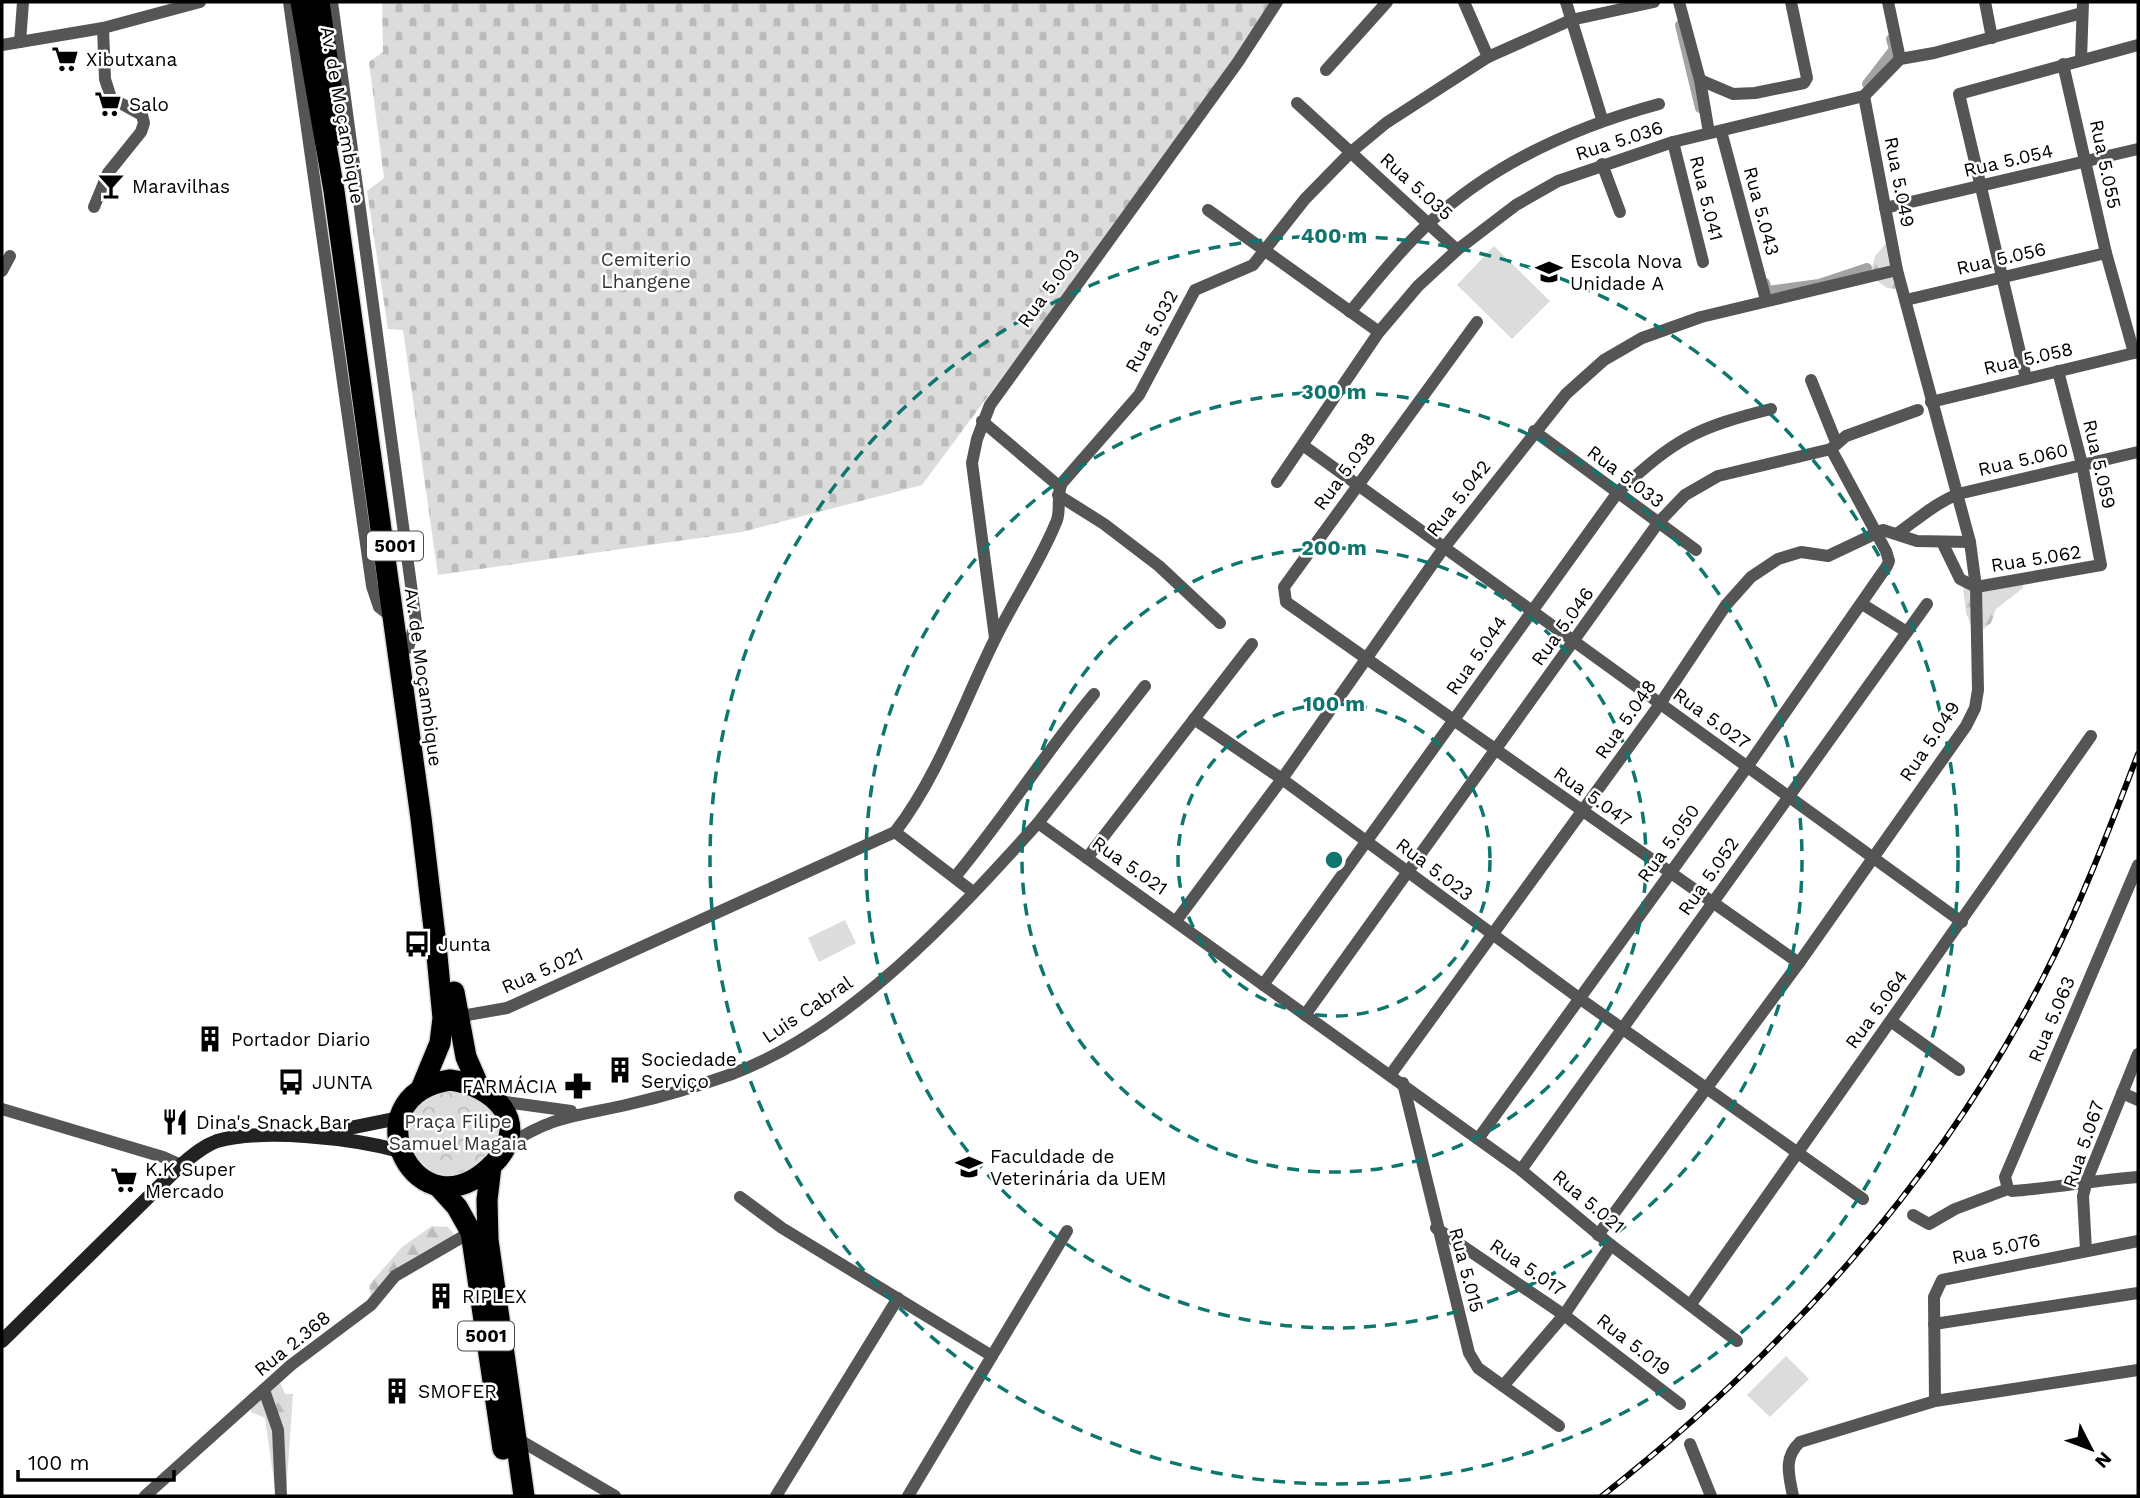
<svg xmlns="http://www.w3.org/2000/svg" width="2140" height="1498" font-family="'Work Sans',sans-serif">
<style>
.grass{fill:#dcdcdc}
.forest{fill:url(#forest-firs)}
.cemetery{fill:url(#cemetery-stones)}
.park{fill:url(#park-crowns)}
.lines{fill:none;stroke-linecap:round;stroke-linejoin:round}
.canal{stroke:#a3a3a3;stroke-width:10}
.highway-casing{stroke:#dbdbdb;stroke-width:24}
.street{stroke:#555;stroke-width:12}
.secondary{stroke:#222;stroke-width:14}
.highway{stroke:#000;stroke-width:21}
.rail-casing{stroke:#000;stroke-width:6}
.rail{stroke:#fff;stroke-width:3.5;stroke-dasharray:10;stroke-linecap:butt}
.ring{fill:none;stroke:#0f766e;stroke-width:3.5;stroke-dasharray:12 9}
.labels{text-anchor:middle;stroke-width:5;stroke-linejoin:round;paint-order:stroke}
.shield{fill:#fff;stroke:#4c4c4c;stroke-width:2}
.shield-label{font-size:18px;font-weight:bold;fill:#000}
.poi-label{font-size:19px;fill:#000;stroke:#fff;text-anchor:start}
.street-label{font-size:19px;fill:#000;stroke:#fff}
.park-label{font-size:19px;fill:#333;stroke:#fff}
.centre{fill:#0f766e;stroke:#fff;stroke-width:3.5}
.ring-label{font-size:21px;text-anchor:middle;font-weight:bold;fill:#0f766e;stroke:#fff;stroke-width:5;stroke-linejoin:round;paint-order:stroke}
</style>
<defs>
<pattern id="forest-firs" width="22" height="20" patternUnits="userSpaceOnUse" patternTransform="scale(1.75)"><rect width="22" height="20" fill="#dcdcdc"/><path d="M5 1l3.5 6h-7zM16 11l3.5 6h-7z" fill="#bbb"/></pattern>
<pattern id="cemetery-stones" width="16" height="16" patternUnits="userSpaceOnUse" patternTransform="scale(1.75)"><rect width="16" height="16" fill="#dcdcdc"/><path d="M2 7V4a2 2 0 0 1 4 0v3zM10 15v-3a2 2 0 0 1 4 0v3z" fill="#bbb"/></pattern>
<pattern id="park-crowns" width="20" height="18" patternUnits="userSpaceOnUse" patternTransform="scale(1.75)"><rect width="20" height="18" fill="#dcdcdc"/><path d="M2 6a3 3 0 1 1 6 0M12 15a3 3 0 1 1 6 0" fill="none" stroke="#bbb"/></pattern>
</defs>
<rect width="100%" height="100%" fill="#fff"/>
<g class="grass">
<polygon points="1494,246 1550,301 1512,339 1457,285"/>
<polygon points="845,920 856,943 819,962 808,938"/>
<polygon points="1786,1356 1809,1379 1770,1417 1747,1395"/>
</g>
<g class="forest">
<polygon points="1888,241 1898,289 1887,288 1870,276 1875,256"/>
<polygon points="2022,574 2023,588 1996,609 1991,623 1975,635 1966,613 1963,587"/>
<polygon points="432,1226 448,1227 460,1242 371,1298 369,1285 402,1247"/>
<polygon points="280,1382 285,1394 293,1394 286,1496 276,1496 265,1418 251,1412 251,1408"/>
</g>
<polygon class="cemetery" points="382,2 1272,2 1236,62 922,485 742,532 438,575 403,330 388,329 367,191 384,178 369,62 383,52"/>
<path class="park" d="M458 1081 508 1123 486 1175H436C406 1153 405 1137 415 1103Z"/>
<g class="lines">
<g class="canal">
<polyline points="1680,25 1700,108"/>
<polyline points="1867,84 1894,49 1891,39"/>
<polyline points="1765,283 1767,291 1819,284 1867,268"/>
</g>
<g class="highway-casing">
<g id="highway">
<polyline points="301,2 334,191 421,818 436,945 443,1018 440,1043 421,1089"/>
<polyline points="319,2 338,135"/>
<polyline points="454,992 466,1057 479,1087"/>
<path d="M450 1080C493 1085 533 1123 494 1163 417 1243 346 1096 450 1080Z"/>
<polyline points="491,1166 487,1200 488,1240 524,1496"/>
<polyline points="438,1186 457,1207 471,1232 503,1449"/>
</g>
</g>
<g class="street">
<polyline points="289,2 372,586 379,607 392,617"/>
<polyline points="332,2 416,622 408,648"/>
<polyline points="1464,2 1488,57"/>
<polyline points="1566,2 1602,119"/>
<polyline points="1679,2 1700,80 1709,133"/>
<polyline points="1888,2 1900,59"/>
<polyline points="1985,2 1992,38"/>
<polyline points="20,42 23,2"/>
<polyline points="2,45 103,28 200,2"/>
<polyline points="2081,59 2083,2"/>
<polyline points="2063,64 2106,253 2134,353"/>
<polyline points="1326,70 1387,2"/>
<polyline points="1700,80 1733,94 1755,93 1804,83 1807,78 1791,2"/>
<polyline points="1297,103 1457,250"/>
<polyline points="1721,131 1766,300"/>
<polyline points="1673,142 1703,262"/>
<polyline points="1602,164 1620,212"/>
<polyline points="94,207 108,173 141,132 144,123 142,115 111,98 105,79 103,28"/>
<polyline points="1885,208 2138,149"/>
<polyline points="1208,210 1379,332"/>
<polyline points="2,271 10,256"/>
<polyline points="1906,300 2106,253"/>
<path d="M1350 312C1375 282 1400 250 1428 224 1493 163 1574 127 1659 104"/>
<polyline points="1477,322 1284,587 1286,602 1799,963"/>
<polyline points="2026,378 1959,94 2138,45"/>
<polyline points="1811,380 1836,442"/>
<polyline points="1931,402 2138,352"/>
<polyline points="982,421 1060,487"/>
<polyline points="1534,431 1696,550"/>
<polyline points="1304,446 1962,922"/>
<polyline points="1831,449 1846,436 1918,410"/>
<polyline points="1277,482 1379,332 1418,286 1457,250 1516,205 1558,181 1673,142 1864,96 1900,59 1934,53 2082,13"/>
<polyline points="1058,495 1104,524 1159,566 1220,623"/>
<path d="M1898 533C1919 518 1936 503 1958 494L2138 452"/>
<polyline points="1942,542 1960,579 1976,587 2101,565 2082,464 2058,371"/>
<polyline points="1862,604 1907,632"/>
<polyline points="995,638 972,463 977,439 990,405 1238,62 1277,2"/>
<polyline points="1194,719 1282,779 1579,998 1863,1199"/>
<polyline points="1038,823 1145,686"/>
<polyline points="895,832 973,892"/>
<polyline points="1087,858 1252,644"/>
<path d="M955 877C1004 818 1045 753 1094 694"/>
<polyline points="1176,921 1282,779 1443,549 1566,394 1604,360 1642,338 1701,317 1897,270"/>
<path d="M1263 985 1618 492C1675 439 1695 428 1771 409"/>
<polyline points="1305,1015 1658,523 1685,495 1718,476 1831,449"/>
<path d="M456 1017 507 1008 895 832C938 776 962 706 993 643 1013 601 1040 563 1057 520 1061 508 1056 495 1062 483L1139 395 1195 290 1253 265 1305 199 1351 152 1386 123 1488 57 1571 20 1654 2"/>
<polyline points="1892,1022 1959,1070"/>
<polyline points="1391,1074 1660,704 1726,605 1751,577 1778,559 1801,552 1828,556 1883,530 1917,541 1970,542"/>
<polyline points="1403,1083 1469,1353 1478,1368 1559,1426"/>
<polyline points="2122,1093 2138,1100"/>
<polyline points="498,1101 571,1111"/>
<polyline points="2,1109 163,1157 181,1165"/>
<polyline points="1478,1139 1747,767 1887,566 1889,561 1886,551 1831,449"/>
<path d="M506 1147C551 1115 579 1116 630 1104 665 1096 698 1086 732 1074 850 1030 955 915 1038 823L1521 1170 1611 1245 1737 1341"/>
<polyline points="1521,1170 1927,604"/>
<polyline points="2008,1189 2005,1177 2138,865"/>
<path d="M2008 1189 2012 1191C2055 1188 2096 1180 2138 1177"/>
<polyline points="740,1197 782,1228 992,1356"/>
<polyline points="1913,1215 1929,1224 1955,1209 2008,1189"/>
<polyline points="1436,1228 1564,1315 1680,1404"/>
<polyline points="1598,1235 1799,963 1966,726 1975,708 1978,690 1976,587 1970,542 1897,270 1864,96"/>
<polyline points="2086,1250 2083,1196 2087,1180 2138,1054"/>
<polyline points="1691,1304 2091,736"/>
<polyline points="1934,1324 2138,1293"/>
<polyline points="1503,1386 1564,1315 1611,1245"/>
<polyline points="264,1390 278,1430 281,1496"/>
<polyline points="1935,1401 1934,1297 1942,1280 2138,1241"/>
<polyline points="516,1438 615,1496"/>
<polyline points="1690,1444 1711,1496"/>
<polyline points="145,1496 291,1365 371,1305 395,1276 471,1232"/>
<polyline points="776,1496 898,1298"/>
<polyline points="908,1496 1067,1231"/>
<path d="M1793 1496C1789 1475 1783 1458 1800 1442L1935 1401 2138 1370"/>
</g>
<g class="secondary">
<polyline points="320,1134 399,1118"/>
<path d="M2 1341 181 1165C192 1156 203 1146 217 1141 264 1128 352 1138 400 1151"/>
</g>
<use href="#highway" class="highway"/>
<g class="rail-casing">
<path id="rail" d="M1602 1496C1782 1355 1938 1182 2043 978 2080 906 2109 830 2138 754"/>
</g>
<use href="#rail" class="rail"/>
</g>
<g class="ring">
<circle cx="1334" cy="860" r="156"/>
<circle cx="1334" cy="860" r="312"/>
<circle cx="1334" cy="860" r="468"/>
<circle cx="1334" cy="860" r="624"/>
</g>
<defs>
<g id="supermarket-bare" transform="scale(2.1)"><path d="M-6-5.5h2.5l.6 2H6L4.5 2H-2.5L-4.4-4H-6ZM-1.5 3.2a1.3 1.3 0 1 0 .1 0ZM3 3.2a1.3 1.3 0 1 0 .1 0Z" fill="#000" stroke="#fff" stroke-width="2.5" paint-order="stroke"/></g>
<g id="bar-bare" transform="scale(2.1)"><path d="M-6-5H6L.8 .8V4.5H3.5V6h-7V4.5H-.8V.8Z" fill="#000" stroke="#fff" stroke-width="2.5" paint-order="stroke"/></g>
<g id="school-bare" transform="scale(2.1)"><path d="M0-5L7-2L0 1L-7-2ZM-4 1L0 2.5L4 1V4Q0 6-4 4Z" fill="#000" stroke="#fff" stroke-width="2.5" paint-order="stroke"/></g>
<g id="bus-bare" transform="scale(2.1)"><path d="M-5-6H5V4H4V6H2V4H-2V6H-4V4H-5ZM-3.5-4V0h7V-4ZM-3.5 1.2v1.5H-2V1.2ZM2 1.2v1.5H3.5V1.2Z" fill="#000" stroke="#fff" stroke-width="2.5" paint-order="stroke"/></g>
<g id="building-bare" transform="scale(2.1)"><path d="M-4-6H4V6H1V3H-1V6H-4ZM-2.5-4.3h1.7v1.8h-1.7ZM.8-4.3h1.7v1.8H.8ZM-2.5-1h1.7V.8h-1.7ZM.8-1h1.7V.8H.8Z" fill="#000" stroke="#fff" stroke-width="2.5" paint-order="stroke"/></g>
<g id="pharmacy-bare" transform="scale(2.1)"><path d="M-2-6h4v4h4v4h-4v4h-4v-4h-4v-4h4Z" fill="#000" stroke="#fff" stroke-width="2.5" paint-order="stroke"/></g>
<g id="restaurant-bare" transform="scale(2.1)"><path d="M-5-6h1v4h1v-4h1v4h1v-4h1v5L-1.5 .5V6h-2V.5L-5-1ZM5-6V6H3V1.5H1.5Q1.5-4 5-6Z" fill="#000" stroke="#fff" stroke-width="2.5" paint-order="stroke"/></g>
<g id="university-bare" transform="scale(2.1)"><path d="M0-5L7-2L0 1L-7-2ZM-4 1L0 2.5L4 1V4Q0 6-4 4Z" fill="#000" stroke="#fff" stroke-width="2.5" paint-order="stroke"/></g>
</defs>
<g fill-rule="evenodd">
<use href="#supermarket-bare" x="65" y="59"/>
<use href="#supermarket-bare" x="108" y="104"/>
<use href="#bar-bare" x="111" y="186"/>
<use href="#school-bare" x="1549" y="272"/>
<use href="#bus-bare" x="417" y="944"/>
<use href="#building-bare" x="210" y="1039"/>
<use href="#building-bare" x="620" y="1070"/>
<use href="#bus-bare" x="291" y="1082"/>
<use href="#pharmacy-bare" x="578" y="1086"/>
<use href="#restaurant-bare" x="175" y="1122"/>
<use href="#university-bare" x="969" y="1167"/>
<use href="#supermarket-bare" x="124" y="1180"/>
<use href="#building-bare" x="441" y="1296"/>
<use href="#building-bare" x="397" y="1391"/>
</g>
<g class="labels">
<g class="shield">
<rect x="367" y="531.5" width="56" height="29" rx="5"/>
<rect x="458" y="1321.5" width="56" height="29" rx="5"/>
</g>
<g class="shield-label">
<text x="395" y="552">5001</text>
<text x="486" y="1342">5001</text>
</g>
<g class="poi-label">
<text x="86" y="66">Xibutxana</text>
<text x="129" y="111">Salo</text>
<text x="132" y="193">Maravilhas</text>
<text x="1570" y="268">Escola Nova<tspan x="1570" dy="22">Unidade A</tspan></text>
<text x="438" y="951">Junta</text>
<text x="231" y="1046">Portador Diario</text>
<text x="641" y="1066">Sociedade<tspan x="641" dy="22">Serviço</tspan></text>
<text x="312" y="1089">JUNTA</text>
<text x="557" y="1093" text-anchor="end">FARMÁCIA</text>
<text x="196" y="1129">Dina's Snack Bar</text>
<text x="990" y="1163">Faculdade de<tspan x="990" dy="22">Veterinária da UEM</tspan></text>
<text x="145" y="1176">K.K Super<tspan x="145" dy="22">Mercado</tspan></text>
<text x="462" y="1303">RIPLEX</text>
<text x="418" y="1398">SMOFER</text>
</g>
<g class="street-label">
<text transform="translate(343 115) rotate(80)" y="7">Av. de Moçambique</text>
<text transform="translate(1619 140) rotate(-18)" y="7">Rua 5.036</text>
<text transform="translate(2008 160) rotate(-13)" y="7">Rua 5.054</text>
<text transform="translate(2106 164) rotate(78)" y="7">Rua 5.055</text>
<text transform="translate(1900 182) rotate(79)" y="7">Rua 5.049</text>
<text transform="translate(1417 186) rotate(42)" y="7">Rua 5.035</text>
<text transform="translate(1707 198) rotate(76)" y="7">Rua 5.041</text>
<text transform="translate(1762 211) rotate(75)" y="7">Rua 5.043</text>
<text transform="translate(2001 258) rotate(-13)" y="7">Rua 5.056</text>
<text transform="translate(1048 288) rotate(-54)" y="7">Rua 5.003</text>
<text transform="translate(1151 331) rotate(-62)" y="7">Rua 5.032</text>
<text transform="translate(2028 358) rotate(-13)" y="7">Rua 5.058</text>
<text transform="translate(2023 459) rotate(-13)" y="7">Rua 5.060</text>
<text transform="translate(2100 464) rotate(77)" y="7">Rua 5.059</text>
<text transform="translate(1344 471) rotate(-54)" y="7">Rua 5.038</text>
<text transform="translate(1626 476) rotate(37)" y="7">Rua 5.033</text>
<text transform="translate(1458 498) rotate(-52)" y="7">Rua 5.042</text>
<text transform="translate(2036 558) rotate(-9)" y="7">Rua 5.062</text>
<text transform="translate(1562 626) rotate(-54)" y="7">Rua 5.046</text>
<text transform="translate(1476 655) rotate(-55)" y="7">Rua 5.044</text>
<text transform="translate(424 677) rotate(82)" y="7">Av. de Moçambique</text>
<text transform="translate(1712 718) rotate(36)" y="7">Rua 5.027</text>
<text transform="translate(1625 719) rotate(-55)" y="7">Rua 5.048</text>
<text transform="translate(1929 741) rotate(-56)" y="7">Rua 5.049</text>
<text transform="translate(1593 796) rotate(35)" y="7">Rua 5.047</text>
<text transform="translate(1668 843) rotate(-54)" y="7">Rua 5.050</text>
<text transform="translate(1130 865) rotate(35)" y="7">Rua 5.021</text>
<text transform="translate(1435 869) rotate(37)" y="7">Rua 5.023</text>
<text transform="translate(1708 876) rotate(-55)" y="7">Rua 5.052</text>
<text transform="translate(542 970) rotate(-24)" y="7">Rua 5.021</text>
<text transform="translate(807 1009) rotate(-34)" y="7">Luis Cabral</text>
<text transform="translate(1876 1009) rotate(-54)" y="7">Rua 5.064</text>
<text transform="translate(2051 1019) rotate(-67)" y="7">Rua 5.063</text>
<text transform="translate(2083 1144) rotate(-71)" y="7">Rua 5.067</text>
<text transform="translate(1589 1201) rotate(40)" y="7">Rua 5.021</text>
<text transform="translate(1996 1248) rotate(-12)" y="7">Rua 5.076</text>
<text transform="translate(1528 1267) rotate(34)" y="7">Rua 5.017</text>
<text transform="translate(1467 1270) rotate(75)" y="7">Rua 5.015</text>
<text transform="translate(292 1343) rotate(-39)" y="7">Rua 2.368</text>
<text transform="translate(1634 1344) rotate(38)" y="7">Rua 5.019</text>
</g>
<g class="park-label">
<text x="646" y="266">Cemiterio<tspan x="646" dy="22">Lhangene</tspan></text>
<text x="458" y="1128">Praça Filipe<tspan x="458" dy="22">Samuel Magaia</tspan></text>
</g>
</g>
<circle cx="1334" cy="860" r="10" class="centre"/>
<g class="ring-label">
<text x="1334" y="243">400 m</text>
<text x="1334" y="399">300 m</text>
<text x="1334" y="555">200 m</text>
<text x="1334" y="711">100 m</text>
</g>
<rect width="2140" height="1498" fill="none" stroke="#000000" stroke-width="7"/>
<g transform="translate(2091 1449) rotate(132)" stroke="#ffffff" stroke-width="5" paint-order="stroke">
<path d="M0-5L12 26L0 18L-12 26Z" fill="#000000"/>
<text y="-10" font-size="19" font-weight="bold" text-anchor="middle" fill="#000000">N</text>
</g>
<path d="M18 1470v10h156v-10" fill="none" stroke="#000000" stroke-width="3.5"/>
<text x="28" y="1470" font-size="21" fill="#000000" stroke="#ffffff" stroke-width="5" paint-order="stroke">100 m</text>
</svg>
